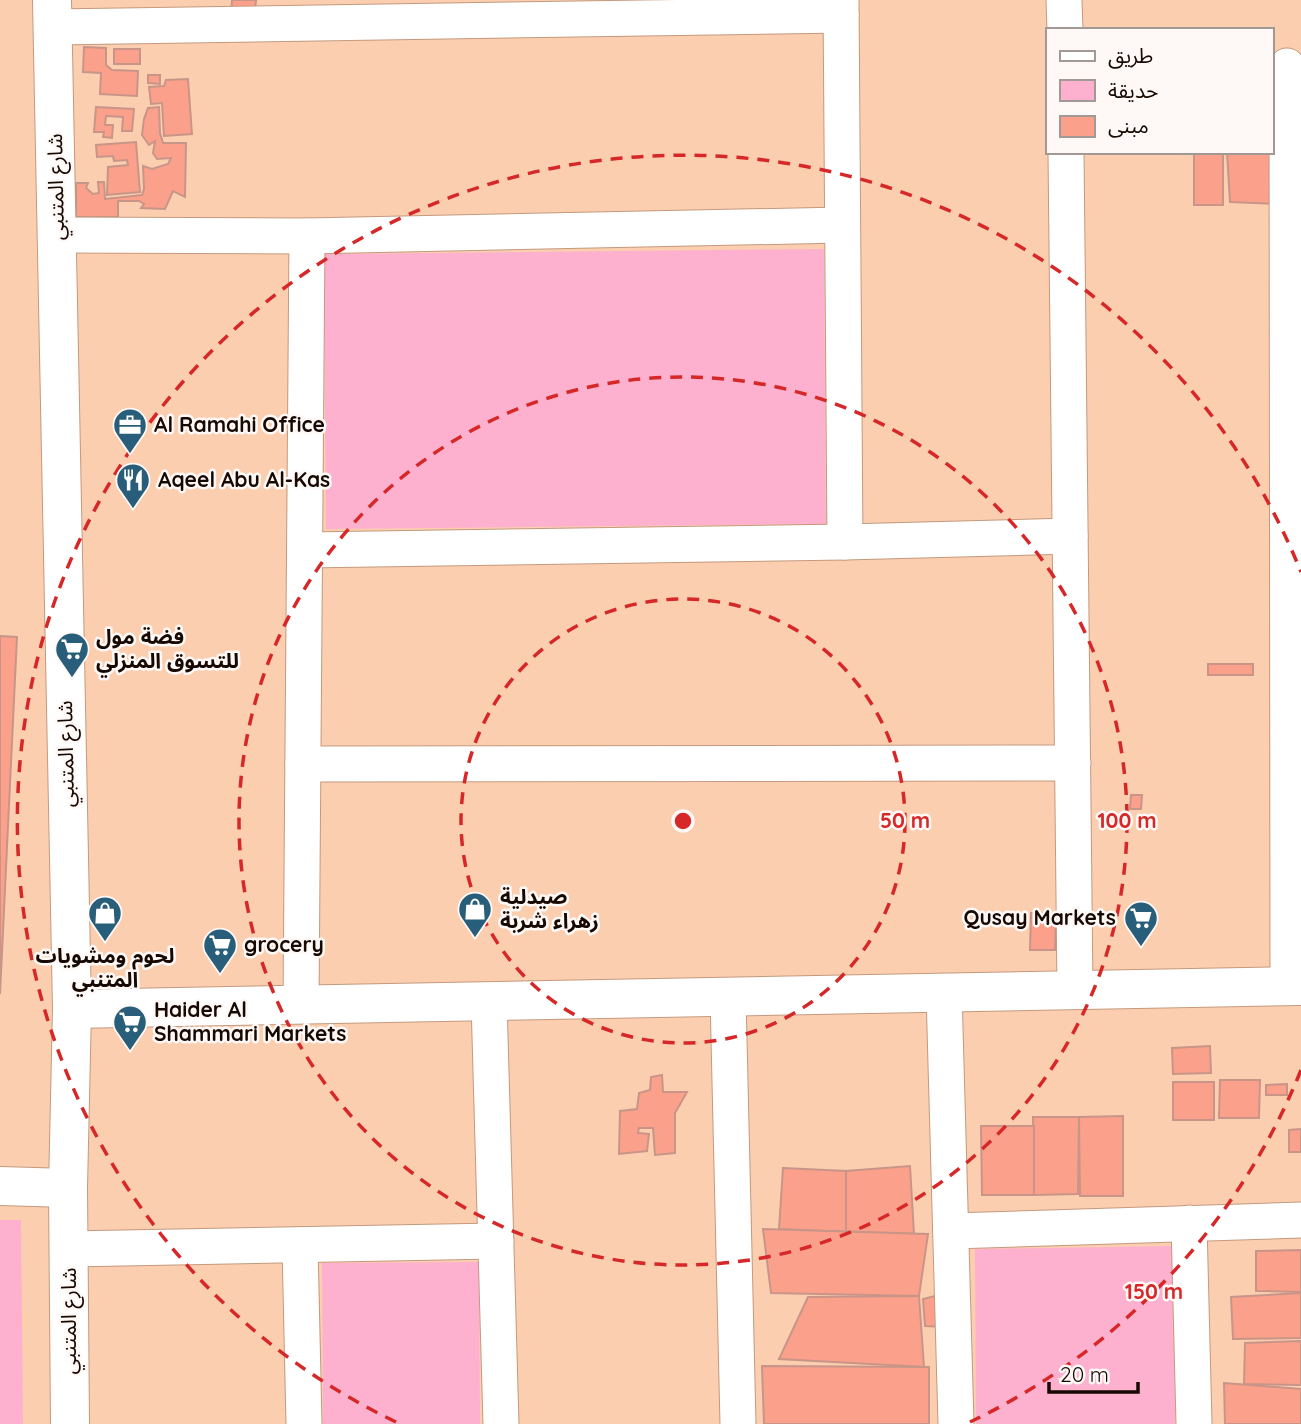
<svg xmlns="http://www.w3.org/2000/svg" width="1301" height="1424" font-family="Quicksand,'Noto Sans Arabic',sans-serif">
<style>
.green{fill:#fdb1ce}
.building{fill:#fba18b;stroke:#c89588;stroke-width:2}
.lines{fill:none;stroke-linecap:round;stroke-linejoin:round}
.minor-casing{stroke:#c4997d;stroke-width:37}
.tertiary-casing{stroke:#c4997d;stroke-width:40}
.minor{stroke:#fff;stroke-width:35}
.tertiary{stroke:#fff;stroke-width:38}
.ring{fill:none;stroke:#d62828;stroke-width:3.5;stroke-dasharray:12 9}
.labels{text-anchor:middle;stroke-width:5;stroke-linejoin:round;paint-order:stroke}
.street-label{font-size:21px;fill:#170802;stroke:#fef9f6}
.poi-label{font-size:21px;font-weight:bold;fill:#170802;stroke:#fef9f6;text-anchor:start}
.centre{fill:#d62828;stroke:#fef9f6;stroke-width:3.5}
.ring-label{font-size:21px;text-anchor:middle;font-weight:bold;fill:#d62828;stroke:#fef9f6;stroke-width:5;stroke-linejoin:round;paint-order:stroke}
</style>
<rect width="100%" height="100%" fill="#fcceb0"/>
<g class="green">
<polygon points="824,249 826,524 326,529 324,254"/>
<polygon points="0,1220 21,1220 23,1424 0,1424"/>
<polygon points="1174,1246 1175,1424 976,1424 975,1249"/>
<polygon points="479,1262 480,1424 323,1424 322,1263"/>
</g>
<g class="building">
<polygon points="232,0 256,0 254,19 231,18"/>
<polygon points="84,47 106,48 106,65 112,70 138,71 137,96 100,94 101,73 83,72"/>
<rect x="114" y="49" width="26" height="15"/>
<polygon points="148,75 160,75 160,84 148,83"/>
<polygon points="188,79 192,134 164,136 162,103 151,104 149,87 164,86 166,80"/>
<polygon points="96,107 134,109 132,131 122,131 123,117 106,116 105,125 113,125 112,138 103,137 104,132 94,132"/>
<polygon points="159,107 160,133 163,143 186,143 185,197 173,191 165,209 141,208 144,204 139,201 118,201 118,217 76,217 76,183 88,183 86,188 93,194 99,193 98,182 104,182 105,199 142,195 144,189 143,166 152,169 168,164 171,158 157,159 153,153 155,141 149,145 142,135 144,119 148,108"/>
<polygon points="136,142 140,192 107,195 108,167 128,165 127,160 114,161 113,156 97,157 96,145"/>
<rect x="1194" y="152" width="29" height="53"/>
<polygon points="1227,152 1271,152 1280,204 1230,202"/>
<polygon points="0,636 17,637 0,994"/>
<rect x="1208" y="664" width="45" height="11"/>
<polygon points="1131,795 1142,795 1141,809 1130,809"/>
<polygon points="1031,913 1056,913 1055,950 1030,950"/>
<polygon points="1210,1046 1211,1073 1173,1074 1172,1048"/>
<polygon points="662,1075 663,1092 687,1092 675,1113 675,1153 655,1155 653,1128 639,1128 638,1133 649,1134 647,1151 619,1154 620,1111 637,1109 639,1093 650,1090 651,1077"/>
<polygon points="1220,1080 1260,1080 1259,1118 1219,1118"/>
<rect x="1173" y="1082" width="41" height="38"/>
<polygon points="1287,1084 1287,1095 1266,1095 1266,1085"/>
<polygon points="1123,1116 1123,1196 1080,1196 1079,1117"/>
<polygon points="1033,1117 1079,1117 1078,1194 1034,1195"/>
<polygon points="981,1126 1034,1126 1034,1195 982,1195"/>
<polygon points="1301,1129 1301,1152 1289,1152 1289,1130"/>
<polygon points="910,1166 914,1234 846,1232 846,1171"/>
<polygon points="783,1168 846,1171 846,1232 779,1229"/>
<polygon points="763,1229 928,1234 919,1296 771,1293"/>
<polygon points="1301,1250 1301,1292 1256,1291 1256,1251"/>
<polygon points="1301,1293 1301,1338 1233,1339 1231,1297"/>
<polygon points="943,1294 944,1327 925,1326 923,1299"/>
<polygon points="919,1296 924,1367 779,1359 808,1297"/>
<polygon points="1301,1341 1301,1385 1244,1384 1245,1343"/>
<polygon points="762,1366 929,1367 929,1424 764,1424"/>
<polygon points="1224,1383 1301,1389 1301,1424 1225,1424"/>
</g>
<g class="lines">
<g class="minor-casing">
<g id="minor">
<polyline points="841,0 845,542"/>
<polyline points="1064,0 1065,30"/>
<polyline points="53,27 841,15"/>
<polyline points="1287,66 1288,986"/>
<polyline points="1066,152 1075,990"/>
<polyline points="57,235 307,236 842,225"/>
<polyline points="305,550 845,542 1070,536"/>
<polyline points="303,764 1073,763"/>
<polyline points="944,992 956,1424"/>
<polyline points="728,996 738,1424"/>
<polyline points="489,1001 501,1424"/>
<polyline points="301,1004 307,236"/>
<polyline points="1189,1223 1194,1424"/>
<polyline points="951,1231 1301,1220"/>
<polyline points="300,1245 304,1424"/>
<polyline points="69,1249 496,1241"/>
</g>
</g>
<g class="tertiary-casing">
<g id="tertiary">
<polyline points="52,0 72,1009 68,1188 70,1424"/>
<polyline points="72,1009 1301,986"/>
<polyline points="0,1186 68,1188"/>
</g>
</g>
<use href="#minor" class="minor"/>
<use href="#tertiary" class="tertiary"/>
</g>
<g class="ring">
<circle cx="683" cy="821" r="222"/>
<circle cx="683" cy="821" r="444"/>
<path d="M1301 1070A666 666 0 0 1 970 1422M396 1422A666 666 0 1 1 1301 572"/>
</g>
<defs>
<g id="office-pin" transform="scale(1.75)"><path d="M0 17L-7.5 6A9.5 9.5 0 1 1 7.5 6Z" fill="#295e7a" stroke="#fef9f6"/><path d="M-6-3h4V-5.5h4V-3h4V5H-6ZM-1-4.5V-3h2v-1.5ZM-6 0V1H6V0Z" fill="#fff"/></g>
<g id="restaurant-pin" transform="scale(1.75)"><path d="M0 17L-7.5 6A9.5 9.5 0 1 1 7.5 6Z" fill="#295e7a" stroke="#fef9f6"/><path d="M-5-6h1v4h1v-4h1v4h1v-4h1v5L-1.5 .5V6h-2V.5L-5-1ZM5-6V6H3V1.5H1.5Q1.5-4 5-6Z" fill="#fff"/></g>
<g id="supermarket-pin" transform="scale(1.75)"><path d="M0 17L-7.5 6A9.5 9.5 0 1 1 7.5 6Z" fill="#295e7a" stroke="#fef9f6"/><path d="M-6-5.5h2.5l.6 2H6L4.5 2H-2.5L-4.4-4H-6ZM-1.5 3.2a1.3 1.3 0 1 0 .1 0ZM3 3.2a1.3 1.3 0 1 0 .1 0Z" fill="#fff"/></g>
<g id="shop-pin" transform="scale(1.75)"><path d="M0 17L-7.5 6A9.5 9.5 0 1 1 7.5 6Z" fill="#295e7a" stroke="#fef9f6"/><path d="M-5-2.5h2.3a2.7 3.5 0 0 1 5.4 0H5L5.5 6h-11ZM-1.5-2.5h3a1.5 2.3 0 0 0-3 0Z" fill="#fff"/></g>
</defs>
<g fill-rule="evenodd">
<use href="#office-pin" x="130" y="425"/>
<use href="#restaurant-pin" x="133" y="480"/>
<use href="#supermarket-pin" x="72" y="649"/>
<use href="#shop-pin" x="475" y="909"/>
<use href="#shop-pin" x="105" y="913"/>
<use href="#supermarket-pin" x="1141" y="918"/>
<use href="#supermarket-pin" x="220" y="945"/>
<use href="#supermarket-pin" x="130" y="1022"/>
</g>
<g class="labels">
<g class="street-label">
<text transform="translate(56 187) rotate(-91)" y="7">شارع المتنبي</text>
<text transform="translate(66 754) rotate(-91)" y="7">شارع المتنبي</text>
<text transform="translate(69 1321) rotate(-90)" y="7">شارع المتنبي</text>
</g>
<g class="poi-label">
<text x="154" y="432">Al Ramahi Office</text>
<text x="158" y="487">Aqeel Abu Al-Kas</text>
<text x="96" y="644">فضة مول<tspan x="96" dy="24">للتسوق المنزلي</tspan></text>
<text x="500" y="904">صيدلية<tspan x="500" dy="24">زهراء شربة</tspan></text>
<text x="1116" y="925" text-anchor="end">Qusay Markets</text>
<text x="244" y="952">grocery</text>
<text x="105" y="963" text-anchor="middle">لحوم ومشويات<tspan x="105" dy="24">المتنبي</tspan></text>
<text x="154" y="1017">Haider Al<tspan x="154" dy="24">Shammari Markets</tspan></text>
</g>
</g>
<circle cx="683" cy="821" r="10" class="centre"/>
<g class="ring-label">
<text x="905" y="828">50 m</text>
<text x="1127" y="828">100 m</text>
<text x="1154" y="1299">150 m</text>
</g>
<rect x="1046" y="28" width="228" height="126" fill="#fef9f6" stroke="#a29994" stroke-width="2"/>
<rect x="1060" y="51" width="35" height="10" fill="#ffffff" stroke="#a29994" stroke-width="2"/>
<text x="1108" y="63" font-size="21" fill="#170802">طريق</text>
<rect x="1060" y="80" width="35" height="21" fill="#fdb1ce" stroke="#a29994" stroke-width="2"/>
<text x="1108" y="98" font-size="21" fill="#170802">حديقة</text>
<rect x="1060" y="116" width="35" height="21" fill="#fba18b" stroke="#a29994" stroke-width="2"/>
<text x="1108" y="133" font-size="21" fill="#170802">مبنى</text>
<path d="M1049 1382v10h89v-10" fill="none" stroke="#170802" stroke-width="3.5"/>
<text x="1060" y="1382" font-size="21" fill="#170802" stroke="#fef9f6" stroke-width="5" paint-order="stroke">20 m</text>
</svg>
